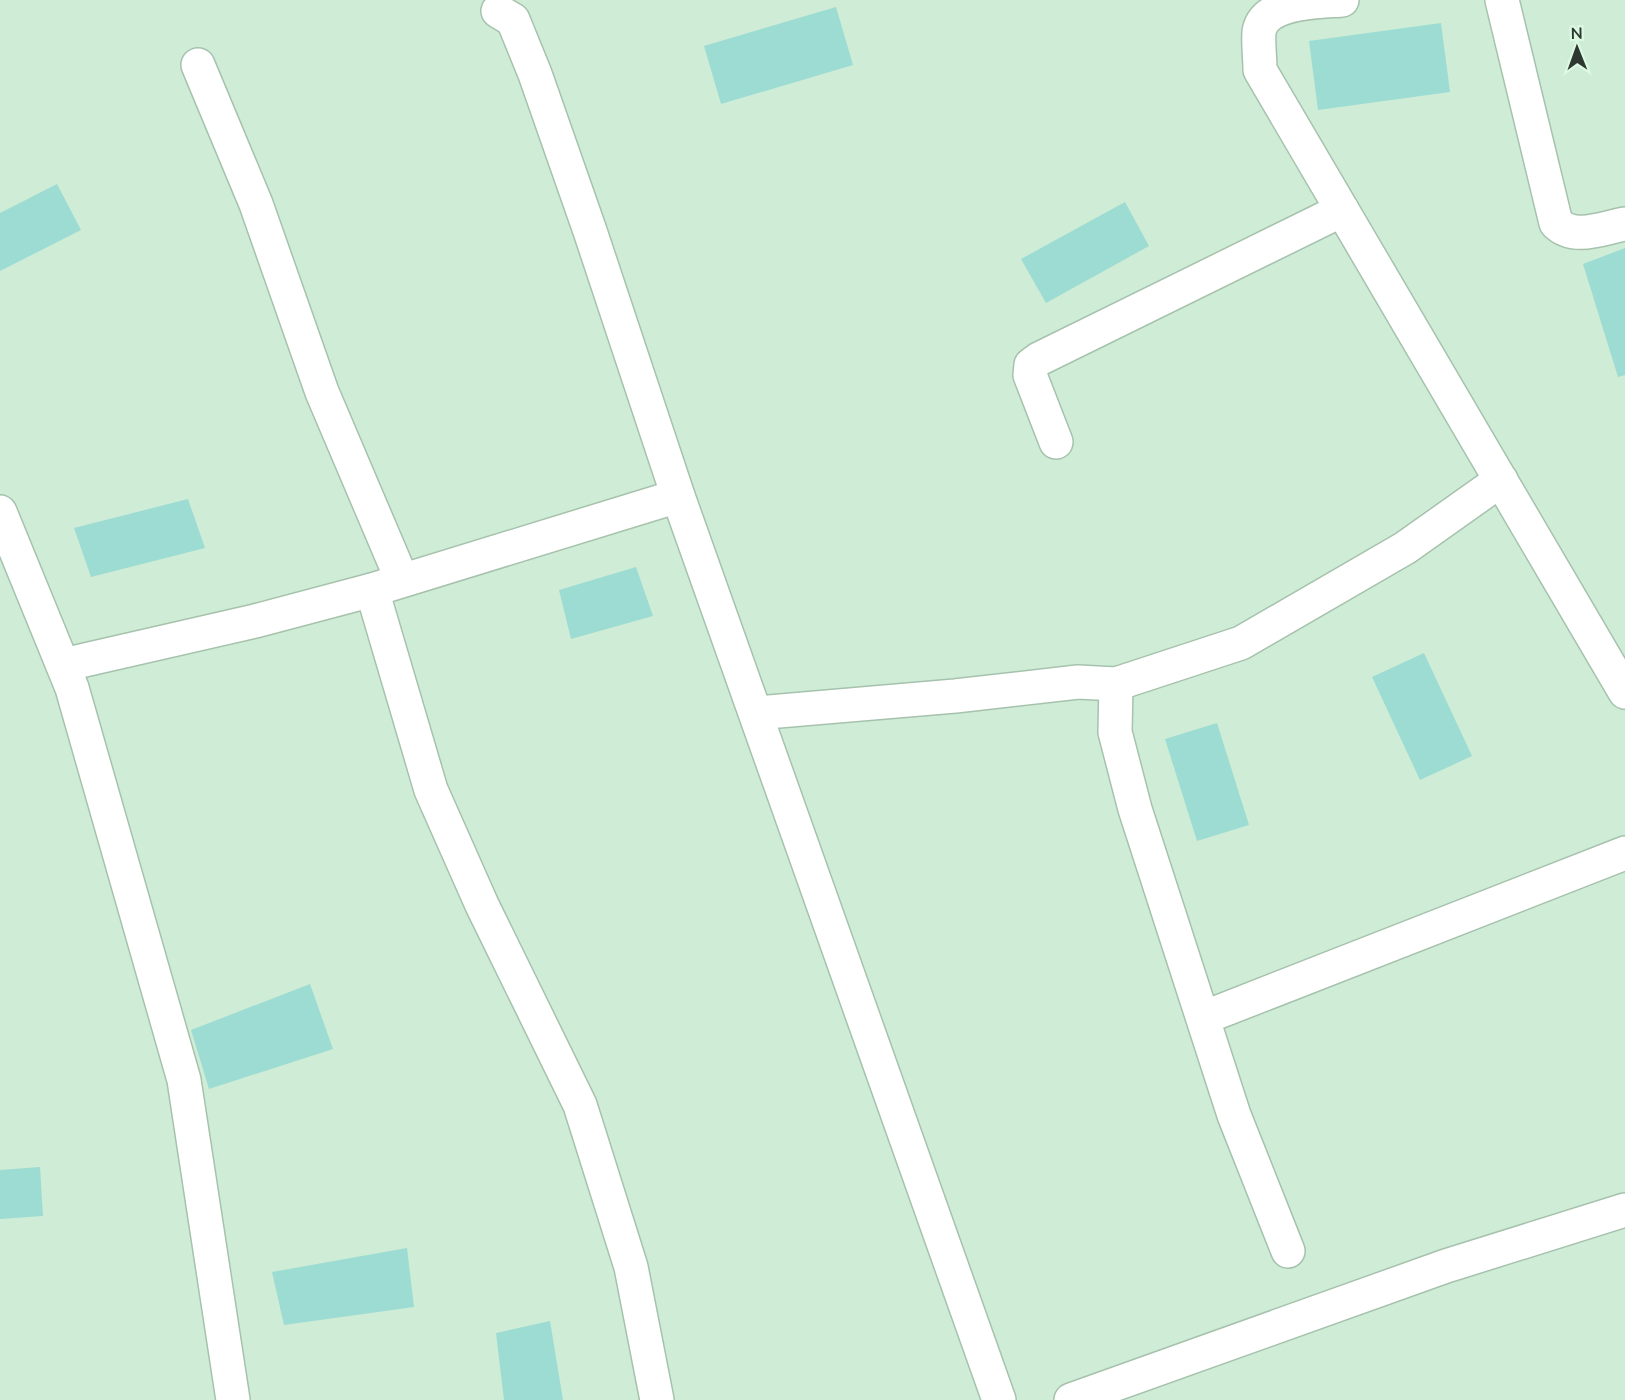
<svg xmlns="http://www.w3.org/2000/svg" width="1625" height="1400" font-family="Mulish,sans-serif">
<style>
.building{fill:#9ddcd2}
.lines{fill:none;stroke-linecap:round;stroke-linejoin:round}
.minor-casing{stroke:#a6c2ad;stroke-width:36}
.minor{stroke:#fff;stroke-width:33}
</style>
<rect width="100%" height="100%" fill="#cfecd6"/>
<g class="building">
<polygon points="836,7 853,65 721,104 704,46"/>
<polygon points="1441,23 1450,92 1318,110 1309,41"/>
<polygon points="57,184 81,230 0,271 0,213"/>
<polygon points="1125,202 1149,246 1046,303 1021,259"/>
<polygon points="1625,248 1625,375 1618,377 1583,264"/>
<polygon points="188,499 205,548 91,577 74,528"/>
<polygon points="636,567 653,616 571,639 559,590"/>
<polygon points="1424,653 1472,756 1420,780 1372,677"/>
<polygon points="1217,723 1249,825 1197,841 1165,739"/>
<polygon points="310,984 333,1049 209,1089 191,1030"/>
<polygon points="40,1167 43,1216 0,1219 0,1170"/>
<polygon points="407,1248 414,1307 284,1325 272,1272"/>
<polygon points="550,1321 563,1400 504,1400 496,1333"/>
</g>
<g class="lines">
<g class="minor-casing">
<g id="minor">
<path d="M1342 0C1318 2 1264 1 1259 32 1258 44 1260 58 1260 70L1625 692"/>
<path d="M1502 0 1556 223C1574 241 1603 228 1625 224"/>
<polyline points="498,11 513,20 535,74 590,231 678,496 999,1400"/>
<polyline points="198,65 256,204 322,392 402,580"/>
<polyline points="1056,442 1030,375 1031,365 1039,359 1342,210"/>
<polyline points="0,512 72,688 184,1080 233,1400"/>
<polyline points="372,590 431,790 482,905 580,1105 631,1267 657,1400"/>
<polyline points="63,665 255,621 372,590 678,496"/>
<polyline points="1116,684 1115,732 1135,809 1234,1115 1288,1251"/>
<polyline points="756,713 955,696 1078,682 1116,684 1241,643 1405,548 1501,480"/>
<polyline points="1203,1018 1625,853"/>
<polyline points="1071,1400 1446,1266 1625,1210"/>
</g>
</g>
<use href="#minor" class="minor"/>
</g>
<g transform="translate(1577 48) rotate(359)" stroke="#dcf9e3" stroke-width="4.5" paint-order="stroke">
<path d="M0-4.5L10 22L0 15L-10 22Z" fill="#2d3830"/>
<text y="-9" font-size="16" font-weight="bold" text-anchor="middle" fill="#2d3830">N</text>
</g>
</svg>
